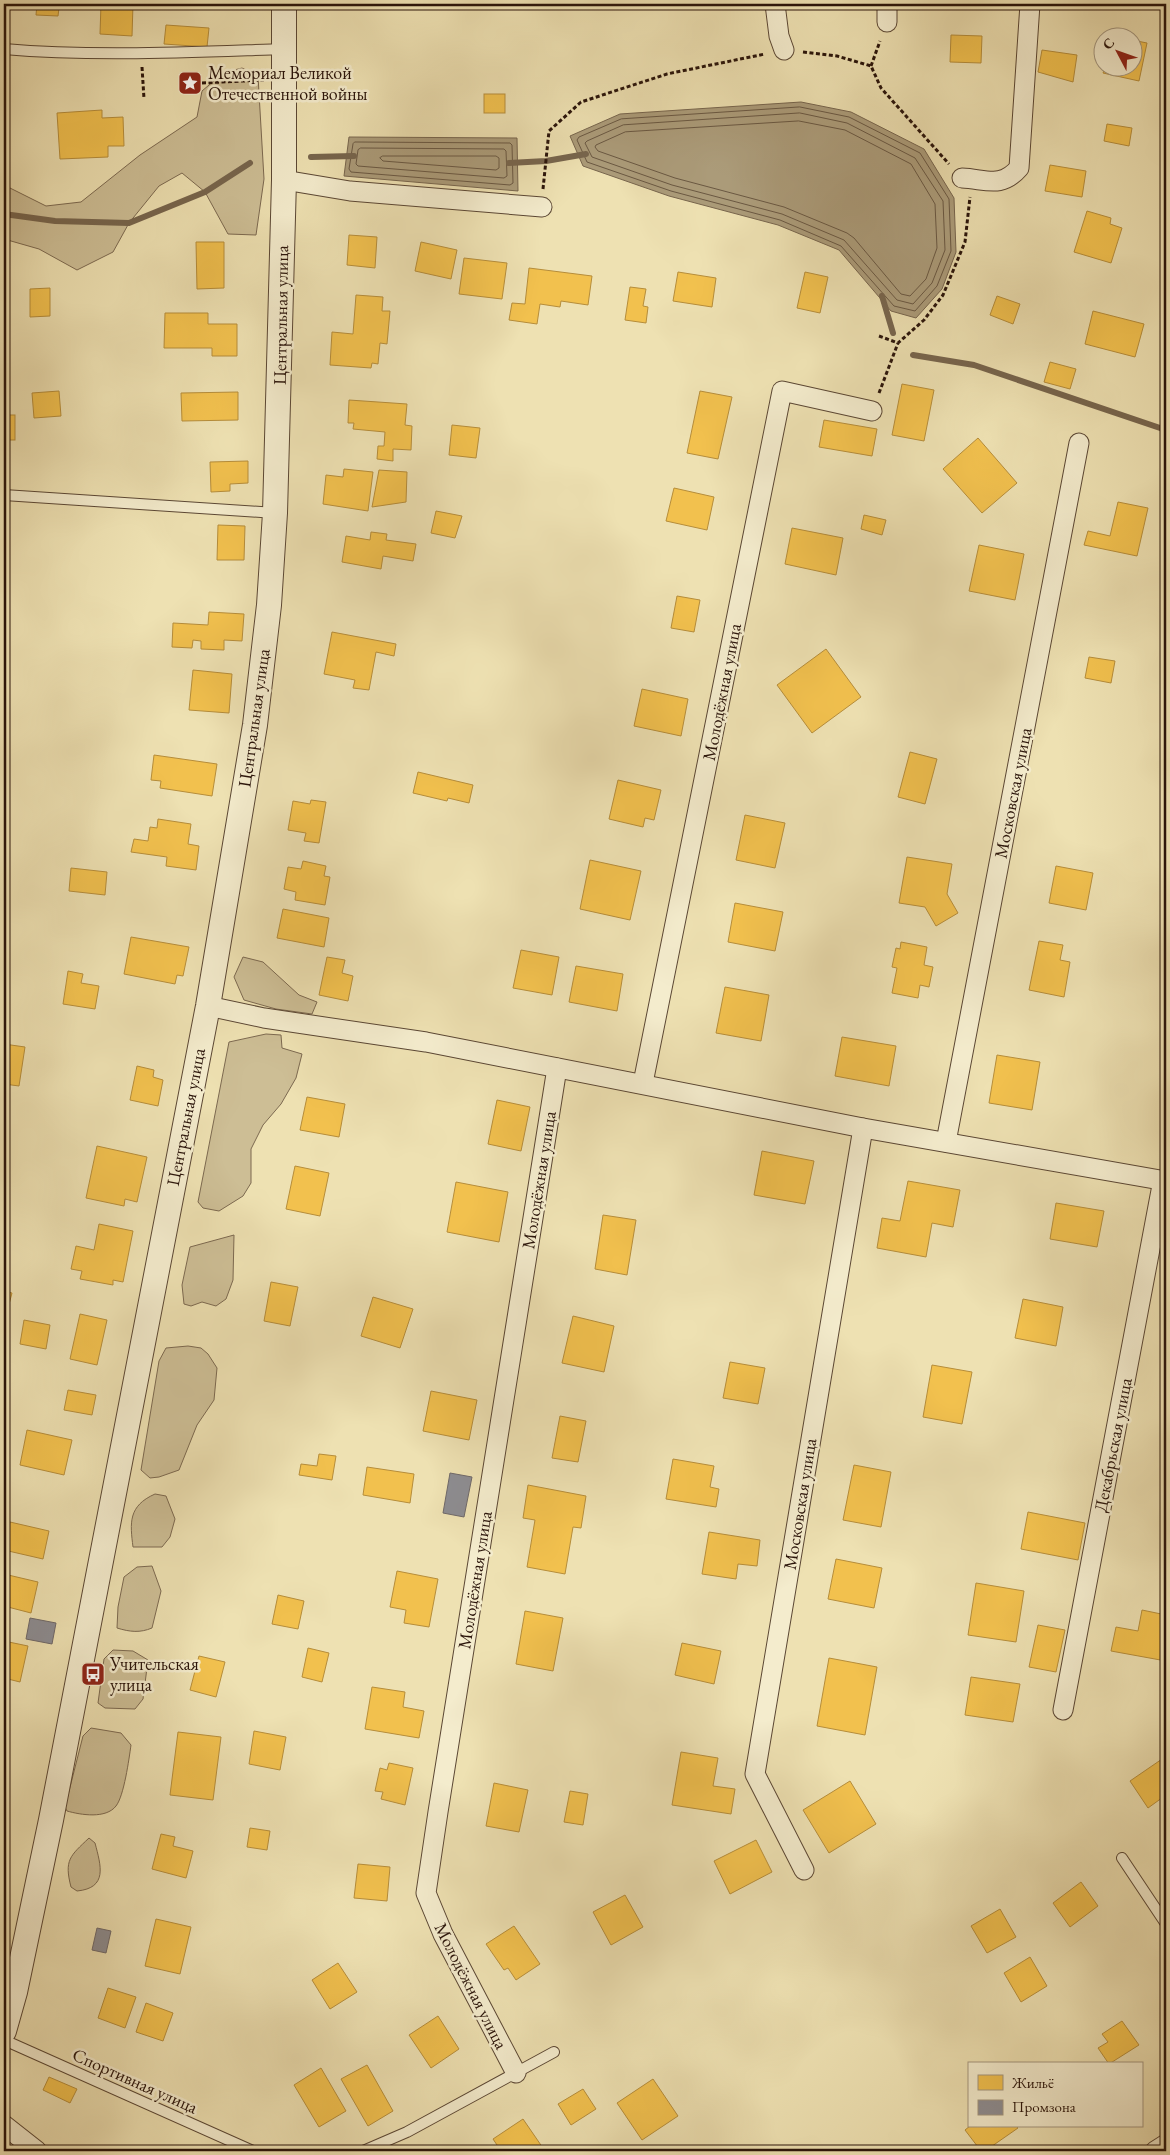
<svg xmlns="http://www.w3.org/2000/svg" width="1170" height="2155" font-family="'EB Garamond',serif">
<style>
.green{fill:#cdbe95;stroke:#7c6950}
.water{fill:#ab9b79;stroke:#77654d}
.homes{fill:#f2c14e;stroke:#b68d3a}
.industry{fill:#8d8d92;stroke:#6f6969}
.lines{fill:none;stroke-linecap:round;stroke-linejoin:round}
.shore{stroke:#6a5842;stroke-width:1}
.stream{stroke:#77654d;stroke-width:6}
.service-casing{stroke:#5b4734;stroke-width:12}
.minor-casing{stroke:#5b4734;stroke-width:21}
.tertiary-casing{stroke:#5b4734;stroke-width:26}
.path{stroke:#2a140a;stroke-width:3;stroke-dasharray:4 2.5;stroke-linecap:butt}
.service{stroke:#f4eccd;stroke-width:10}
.minor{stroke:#f4eccd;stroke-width:19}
.tertiary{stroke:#f4eccd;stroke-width:24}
.labels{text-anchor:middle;stroke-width:5;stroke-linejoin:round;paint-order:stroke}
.poi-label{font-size:18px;fill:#2a140a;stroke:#f4eccd;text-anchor:start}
.street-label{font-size:18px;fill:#2a140a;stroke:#f4eccd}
</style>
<rect width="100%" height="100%" fill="#eee1b2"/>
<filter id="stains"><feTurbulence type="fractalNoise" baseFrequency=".004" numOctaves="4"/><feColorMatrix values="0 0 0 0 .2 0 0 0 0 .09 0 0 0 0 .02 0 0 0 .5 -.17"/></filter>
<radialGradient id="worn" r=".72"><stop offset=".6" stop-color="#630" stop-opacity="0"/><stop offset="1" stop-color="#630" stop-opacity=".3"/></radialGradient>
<g class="green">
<polygon points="242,68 258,76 264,179 256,235 228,234 205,192 182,173 159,186 129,223 113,252 77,270 39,249 4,239 4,185 46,206 81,202 140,155 197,117 202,91 223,73"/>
<polygon points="243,957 263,962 299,995 317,1002 312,1014 276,1009 244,1000 234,977"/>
<polygon points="266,1034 281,1035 282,1048 302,1054 296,1078 281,1104 263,1125 251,1149 251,1183 243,1196 219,1211 203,1208 198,1202 229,1042"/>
<polygon points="234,1235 233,1280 226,1299 216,1306 202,1302 191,1306 184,1304 182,1285 190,1247"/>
<polygon points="188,1346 201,1348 208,1354 217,1368 214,1400 197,1425 179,1470 159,1477 150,1478 141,1470 159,1361 166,1348"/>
<path d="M155 1494 166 1496 175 1519 170 1537 162 1547H133C130 1523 128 1506 155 1494Z"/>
<path d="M152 1566 161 1591 152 1628C140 1633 130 1632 117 1628L118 1607 124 1577 137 1567Z"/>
<polygon points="113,1650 133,1651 148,1660 143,1699 135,1709 105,1708 98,1703 104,1659"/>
<path d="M91 1728 121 1733 131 1745C129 1759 124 1796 116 1806 106 1819 81 1815 67 1811L65 1807 83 1736Z"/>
<path d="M89 1838 95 1843C101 1866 108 1888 77 1891L71 1887C64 1860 70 1856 89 1838Z"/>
</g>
<g class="water">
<polygon points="801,102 851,112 924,149 954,198 956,252 942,289 916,318 891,311 839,250 778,225 669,196 583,166 570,136 620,114"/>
<polygon points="349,137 517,138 518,191 344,176"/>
</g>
<g class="homes">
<polygon points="37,4 66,4 66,9 59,8 58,16 36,15"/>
<polygon points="101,4 133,4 132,36 100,34"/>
<polygon points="213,4 239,4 239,7 213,6"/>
<polygon points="631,4 659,4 658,8 631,7"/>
<polygon points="166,25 209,28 207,47 164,44"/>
<polygon points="951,35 982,36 981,63 950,62"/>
<polygon points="1132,40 1147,43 1139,81 1103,73 1105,68 1132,68"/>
<polygon points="1042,50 1077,55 1073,82 1038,72"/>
<rect x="484" y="94" width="21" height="19"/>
<polygon points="102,110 102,118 123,117 124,146 108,146 108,157 60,159 57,113"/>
<polygon points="1107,124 1132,128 1129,146 1104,141"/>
<polygon points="1050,165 1086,171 1082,197 1045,191"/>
<polygon points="1087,211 1111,218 1110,224 1122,228 1111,263 1074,252"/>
<polygon points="349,235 377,237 375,268 347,265"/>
<polygon points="196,242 224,242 224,288 197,289"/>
<polygon points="421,242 457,250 451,279 415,271"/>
<polygon points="464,258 507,263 502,299 459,294"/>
<polygon points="529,268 592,276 588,305 561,301 560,307 540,304 537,324 509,320 512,303 525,304"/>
<polygon points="678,272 716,278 712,307 673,301"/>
<polygon points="805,272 828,277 820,313 797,308"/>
<polygon points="630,287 646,289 643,306 648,307 646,323 625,320"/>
<polygon points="50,288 50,316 30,317 30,289"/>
<polygon points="356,295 383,297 382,311 390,311 387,344 380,343 378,364 372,363 371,368 330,365 332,332 353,334"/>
<polygon points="997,296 1020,304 1013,324 990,315"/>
<polygon points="1093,311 1144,324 1135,357 1085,344"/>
<polygon points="165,313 208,313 208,324 237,324 237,356 212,356 212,348 164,348"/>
<polygon points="1050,362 1076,369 1070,389 1044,382"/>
<polygon points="902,384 934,390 924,441 892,435"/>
<polygon points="59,391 61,416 34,418 32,393"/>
<polygon points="700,391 732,397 718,459 687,453"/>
<polygon points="238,392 238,420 182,421 181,393"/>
<polygon points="349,400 407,404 405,425 412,426 411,450 393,449 393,461 377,459 378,446 384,446 385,432 353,429 354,423 348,423"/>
<rect x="4" y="415" width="11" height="25"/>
<polygon points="824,420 877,429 872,456 819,447"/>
<polygon points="452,425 480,428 476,458 449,455"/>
<polygon points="978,438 1017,483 982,513 943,469"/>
<polygon points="248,461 248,483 230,484 230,491 211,492 210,462"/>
<polygon points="344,469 373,472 368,511 323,504 326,475 343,477"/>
<polygon points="379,470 407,472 406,502 372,507"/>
<polygon points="674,488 714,497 707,530 666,521"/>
<polygon points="1118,502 1148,508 1137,556 1084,545 1088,531 1110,536"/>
<polygon points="436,511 462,516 455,538 431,533"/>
<polygon points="864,515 886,520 882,535 861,529"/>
<polygon points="218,525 245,526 244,560 217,560"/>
<polygon points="792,528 843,538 836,575 785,564"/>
<polygon points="371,532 387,534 386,540 416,544 413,561 383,556 381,569 342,562 346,536 370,540"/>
<polygon points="979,545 1024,554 1015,600 969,591"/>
<polygon points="677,596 700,600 694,632 671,628"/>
<polygon points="209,612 244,614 242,641 224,640 224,650 201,649 201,641 193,640 192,648 172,647 173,623 208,625"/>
<polygon points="332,632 396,644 394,656 376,652 369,690 353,688 355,680 324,674"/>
<polygon points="826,649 861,697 812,733 777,685"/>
<polygon points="1089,657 1115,661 1111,683 1085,678"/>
<polygon points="193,670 232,674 229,713 189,710"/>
<polygon points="642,689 688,699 681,736 634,726"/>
<polygon points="910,752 937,759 925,804 898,797"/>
<polygon points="154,755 217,764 212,796 160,788 161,781 151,780"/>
<polygon points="418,772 473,785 469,803 448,798 447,801 413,793"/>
<polygon points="618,780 661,790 654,820 645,818 643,827 609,819"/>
<polygon points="311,800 326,802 319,843 304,841 306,833 288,830 293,801 310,804"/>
<polygon points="745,815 785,823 775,868 736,860"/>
<polygon points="158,819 191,824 188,844 199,846 196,870 166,866 167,857 131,852 134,839 148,841 150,827 157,828"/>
<polygon points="907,857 952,864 947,894 958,913 936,926 925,907 899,903"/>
<polygon points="590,860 641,871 630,920 580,909"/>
<polygon points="303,861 326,866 324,876 330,877 325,905 295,900 296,892 284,889 288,867 301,869"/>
<polygon points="1056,866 1093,873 1086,910 1049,903"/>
<polygon points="71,868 107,872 105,895 69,891"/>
<polygon points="735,903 783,912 775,951 728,942"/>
<polygon points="283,909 329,918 324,947 277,938"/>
<polygon points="131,937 189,947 183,976 177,975 175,984 124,974"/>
<polygon points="1039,941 1063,945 1060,960 1070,962 1064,997 1029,990"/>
<polygon points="901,942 927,947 924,965 933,967 929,987 920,985 918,998 892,993 897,968 892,967 896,948 900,949"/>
<polygon points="521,950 559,957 552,995 513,988"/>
<polygon points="327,957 345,960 342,973 353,976 348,1001 319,995"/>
<polygon points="576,966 623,974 617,1011 569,1002"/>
<polygon points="68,971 83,974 81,983 99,986 95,1009 63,1004"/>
<polygon points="725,987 769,995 761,1041 716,1033"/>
<polygon points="842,1037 896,1046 889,1086 835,1076"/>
<polygon points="4,1044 25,1047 19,1086 4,1084"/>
<polygon points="997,1055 1040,1062 1032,1110 989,1103"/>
<polygon points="137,1066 154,1070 153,1077 163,1080 158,1106 130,1100"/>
<polygon points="307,1097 345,1104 339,1137 300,1130"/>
<polygon points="497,1100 530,1107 521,1151 488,1144"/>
<polygon points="97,1146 147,1157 137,1202 125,1199 124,1206 86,1198"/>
<polygon points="762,1151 814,1161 805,1204 754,1195"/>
<polygon points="295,1166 329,1173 320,1216 286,1209"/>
<polygon points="908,1181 960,1190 953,1227 932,1223 926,1257 877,1248 882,1218 900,1221"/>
<polygon points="456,1182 508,1192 499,1242 447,1232"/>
<polygon points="1056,1203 1104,1211 1097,1247 1050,1239"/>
<polygon points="603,1215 636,1220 627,1275 595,1269"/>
<polygon points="99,1224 133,1231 123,1282 113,1280 113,1285 80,1279 82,1271 71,1269 76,1246 94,1250"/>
<polygon points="271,1282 298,1287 290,1326 264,1321"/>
<polygon points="4,1291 12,1293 7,1312 4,1312"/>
<polygon points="373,1297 413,1309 400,1348 361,1336"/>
<polygon points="1023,1299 1063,1307 1056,1346 1015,1338"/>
<polygon points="80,1314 107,1320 97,1365 70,1359"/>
<polygon points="573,1316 614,1326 604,1372 562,1363"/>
<polygon points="24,1320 50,1325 46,1349 20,1344"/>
<polygon points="730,1362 765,1368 758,1404 723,1398"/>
<polygon points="932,1365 972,1372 962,1424 923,1417"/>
<polygon points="68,1390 96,1395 92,1415 64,1410"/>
<polygon points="431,1391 477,1400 469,1440 423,1431"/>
<polygon points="560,1416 586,1421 578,1462 552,1458"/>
<polygon points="27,1430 72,1440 64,1475 20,1465"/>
<polygon points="319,1454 336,1456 332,1480 299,1475 301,1464 317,1466"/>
<polygon points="673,1459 714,1466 710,1487 719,1489 716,1507 666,1499"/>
<polygon points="854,1465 891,1472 881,1527 843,1520"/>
<polygon points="367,1467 414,1474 410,1503 363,1495"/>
<polygon points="528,1485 586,1496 581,1528 573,1527 565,1574 527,1567 535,1520 523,1518"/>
<polygon points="1028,1512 1085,1523 1078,1560 1021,1549"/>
<polygon points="10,1522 49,1531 43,1559 4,1550"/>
<polygon points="709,1532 760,1540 757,1566 738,1564 736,1579 702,1574"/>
<polygon points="836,1559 882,1568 874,1608 828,1599"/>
<polygon points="397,1571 438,1579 429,1627 404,1623 406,1610 390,1607"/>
<polygon points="4,1574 38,1582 31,1613 4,1606"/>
<polygon points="976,1583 1024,1591 1016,1642 968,1635"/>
<polygon points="278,1595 304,1601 298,1629 272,1624"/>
<polygon points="1142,1610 1166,1615 1166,1661 1111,1651 1116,1627 1138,1631"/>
<polygon points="525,1611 563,1618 553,1671 516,1664"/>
<polygon points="1038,1625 1065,1630 1056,1672 1029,1667"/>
<polygon points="4,1641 28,1646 20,1682 4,1678"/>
<polygon points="682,1643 721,1651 714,1684 675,1675"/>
<polygon points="308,1648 329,1653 322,1682 302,1677"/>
<polygon points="199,1656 225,1662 216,1697 190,1690"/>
<polygon points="829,1658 877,1667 865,1735 817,1726"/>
<polygon points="971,1677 1020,1684 1013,1722 965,1715"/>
<polygon points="372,1687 405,1692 403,1707 424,1711 419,1738 365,1729"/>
<polygon points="254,1731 286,1737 280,1770 249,1764"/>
<polygon points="178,1732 221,1737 213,1800 170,1795"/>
<polygon points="681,1752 718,1758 713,1786 735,1789 731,1814 672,1805"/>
<polygon points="1165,1757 1166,1795 1148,1808 1130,1781"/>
<polygon points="389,1763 413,1768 405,1805 381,1799 383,1792 375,1791 380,1768 387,1770"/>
<polygon points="850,1781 876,1824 829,1853 803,1810"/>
<polygon points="494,1783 528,1790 519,1832 486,1826"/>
<polygon points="570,1791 588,1794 583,1825 564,1822"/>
<polygon points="250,1828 270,1831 267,1850 247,1847"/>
<polygon points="161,1834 175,1837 173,1846 193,1851 186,1878 152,1869"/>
<polygon points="756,1840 772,1872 730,1894 714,1861"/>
<polygon points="358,1864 390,1867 387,1901 354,1898"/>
<polygon points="1081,1882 1098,1906 1070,1927 1053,1903"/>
<polygon points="625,1895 643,1927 611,1945 593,1912"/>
<polygon points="1000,1909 1016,1937 987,1953 971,1926"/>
<polygon points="156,1919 191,1927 180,1974 145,1966"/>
<polygon points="514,1926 540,1964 516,1980 508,1968 504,1970 486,1944"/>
<polygon points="1030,1957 1047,1986 1021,2002 1004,1973"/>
<polygon points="338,1963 357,1992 330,2009 312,1980"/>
<polygon points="108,1988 136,1997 125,2028 98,2018"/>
<polygon points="146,2003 173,2013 163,2041 136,2032"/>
<polygon points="438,2016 459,2049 431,2068 409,2035"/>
<polygon points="1122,2021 1139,2045 1109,2064 1098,2048 1108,2042 1102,2034"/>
<polygon points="367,2065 393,2111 368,2126 341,2079"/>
<polygon points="321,2068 346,2111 319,2127 294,2085"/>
<polygon points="49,2077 77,2089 70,2103 43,2090"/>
<polygon points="653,2079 678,2116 642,2140 617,2103"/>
<polygon points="583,2089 596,2109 571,2125 558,2104"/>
<polygon points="523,2119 545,2151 501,2151 493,2139"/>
<polygon points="970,2126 1016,2126 1018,2128 985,2151 981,2151 965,2130"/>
</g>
<g class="industry">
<polygon points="450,1473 472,1477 464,1517 443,1513"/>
<polygon points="30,1618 56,1623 52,1644 26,1639"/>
<polygon points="97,1928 111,1931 106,1953 92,1950"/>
</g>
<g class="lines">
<g class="shore">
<polygon points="800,107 849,117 920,153 949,199 951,251 937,286 915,311 894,306 841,246 780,220 671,191 587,162 577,140 579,137 621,119"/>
<polygon points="800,113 847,123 915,158 943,201 945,250 932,283 913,304 897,300 844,240 782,214 672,185 592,157 585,143 587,141 623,125"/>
<polygon points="799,121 845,130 911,164 935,204 937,248 926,279 910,296 901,294 854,238 847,233 784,207 675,178 598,151 595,147 596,145 625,132"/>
<polygon points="355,142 510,143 512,145 513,183 510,185 351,172 349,169 353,144"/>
<polygon points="361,148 504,149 506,151 507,176 504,178 358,166 356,164 358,150"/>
<polygon points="383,156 496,156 499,158 499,168 496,170 383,161 380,158"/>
</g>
<g class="stream">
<polyline points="311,157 354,156"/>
<polyline points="509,163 546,161 586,154"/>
<polyline points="4,214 55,221 129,223 205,192 250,163"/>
<polyline points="882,296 893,333"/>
<polyline points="913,355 974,365 1166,430"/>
</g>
<g class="service-casing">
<g id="service">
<path d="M4 49C97 57 191 52 284 49"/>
<polyline points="4,495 275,513"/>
<polyline points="1122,1858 1166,1924"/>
<polyline points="4,2040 253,2151"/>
<polyline points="363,2151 407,2132 554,2052"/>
</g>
</g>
<g class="minor-casing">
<g id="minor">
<polyline points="775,4 779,36 784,50"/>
<polyline points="887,4 887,22"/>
<path d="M962 178C986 179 1001 189 1019 168L1030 4"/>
<polyline points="284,180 350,191 542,207"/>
<polyline points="208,1006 264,1018 426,1042 863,1128 1166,1181"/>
<polyline points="643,1083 782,391 872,411"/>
<polyline points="946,1142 1079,443"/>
<polyline points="1063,1710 1163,1180"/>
<polyline points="804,1870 755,1774 863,1128"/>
<polyline points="516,2073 443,1934 426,1893 438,1812 557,1068"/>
<polyline points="4,2125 37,2151"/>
<polyline points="1155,2151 1166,2144"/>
</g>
</g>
<g class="tertiary-casing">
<polyline id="tertiary" points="4,2031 15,1992 51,1820 208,1006 255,725 269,605 275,513 284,180 284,4"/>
</g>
<g class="path">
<polyline points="803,52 837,56 871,66 881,88 949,164"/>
<polyline points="871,66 880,41"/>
<polyline points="142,67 144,99"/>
<polyline points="202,83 264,80"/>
<polyline points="543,189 549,131 581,102 667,74 765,54"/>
<polyline points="879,336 898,343 924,320 943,295 965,242 970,197"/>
<polyline points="879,393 898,343"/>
</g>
<use href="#service" class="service"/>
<use href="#minor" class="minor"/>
<use href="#tertiary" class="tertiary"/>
</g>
<defs>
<g id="sight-square" transform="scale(1.25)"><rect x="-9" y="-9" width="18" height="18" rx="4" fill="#8f2418" stroke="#f4eccd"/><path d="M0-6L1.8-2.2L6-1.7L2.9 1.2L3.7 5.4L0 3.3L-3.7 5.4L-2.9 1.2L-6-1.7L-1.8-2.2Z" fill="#fff"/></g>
<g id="bus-square" transform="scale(1.25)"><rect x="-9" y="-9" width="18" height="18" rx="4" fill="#8f2418" stroke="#f4eccd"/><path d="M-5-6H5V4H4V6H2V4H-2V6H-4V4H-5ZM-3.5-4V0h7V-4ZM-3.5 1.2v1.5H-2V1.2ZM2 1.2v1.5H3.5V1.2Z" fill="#fff"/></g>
</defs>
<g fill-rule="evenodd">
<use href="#sight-square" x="190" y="83"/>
<use href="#bus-square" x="93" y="1674"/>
</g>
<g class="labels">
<g class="poi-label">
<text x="208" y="79">Мемориал Великой<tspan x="208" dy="21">Отечественной войны</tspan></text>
<text x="110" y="1670">Учительская<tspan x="110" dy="21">улица</tspan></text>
</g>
<g class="street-label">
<text transform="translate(281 315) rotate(-89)" y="6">Центральная улица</text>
<text transform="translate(722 692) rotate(-79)" y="6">Молодёжная улица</text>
<text transform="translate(254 718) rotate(-82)" y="6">Центральная улица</text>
<text transform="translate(1013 793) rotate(-79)" y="6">Московская улица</text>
<text transform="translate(186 1117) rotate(-79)" y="6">Центральная улица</text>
<text transform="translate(539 1180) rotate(-81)" y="6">Молодёжная улица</text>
<text transform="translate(1113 1445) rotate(-79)" y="6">Декабрьская улица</text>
<text transform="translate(800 1504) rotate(-81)" y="6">Московская улица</text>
<text transform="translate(475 1580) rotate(-81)" y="6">Молодёжная улица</text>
<text transform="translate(471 1986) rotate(63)" y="6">Молодёжная улица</text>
<text transform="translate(135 2081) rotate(24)" y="6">Спортивная улица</text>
</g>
</g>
<rect width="1170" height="2155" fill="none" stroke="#eee1b2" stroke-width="20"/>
<rect x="5" y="5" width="1160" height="2145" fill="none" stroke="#2a140a" stroke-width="2.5"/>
<rect x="10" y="10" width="1150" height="2135" fill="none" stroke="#2a140a"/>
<rect x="968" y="2062" width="175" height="65" fill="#f4eccd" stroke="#a3967f"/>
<rect x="978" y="2075" width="25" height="15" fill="#f2c14e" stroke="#a3967f"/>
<text x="1012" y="2088" font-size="15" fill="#2a140a">Жильё</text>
<rect x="978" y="2100" width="25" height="15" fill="#8d8d92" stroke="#a3967f"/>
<text x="1012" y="2112" font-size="15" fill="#2a140a">Промзона</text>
<g transform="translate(1118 52) rotate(311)"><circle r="24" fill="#f4eccd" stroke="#a3967f"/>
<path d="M0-4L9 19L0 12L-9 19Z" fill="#8f2418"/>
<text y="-8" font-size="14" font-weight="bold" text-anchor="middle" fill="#2a140a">С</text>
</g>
<rect width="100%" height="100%" filter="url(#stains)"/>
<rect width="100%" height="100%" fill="url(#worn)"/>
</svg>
